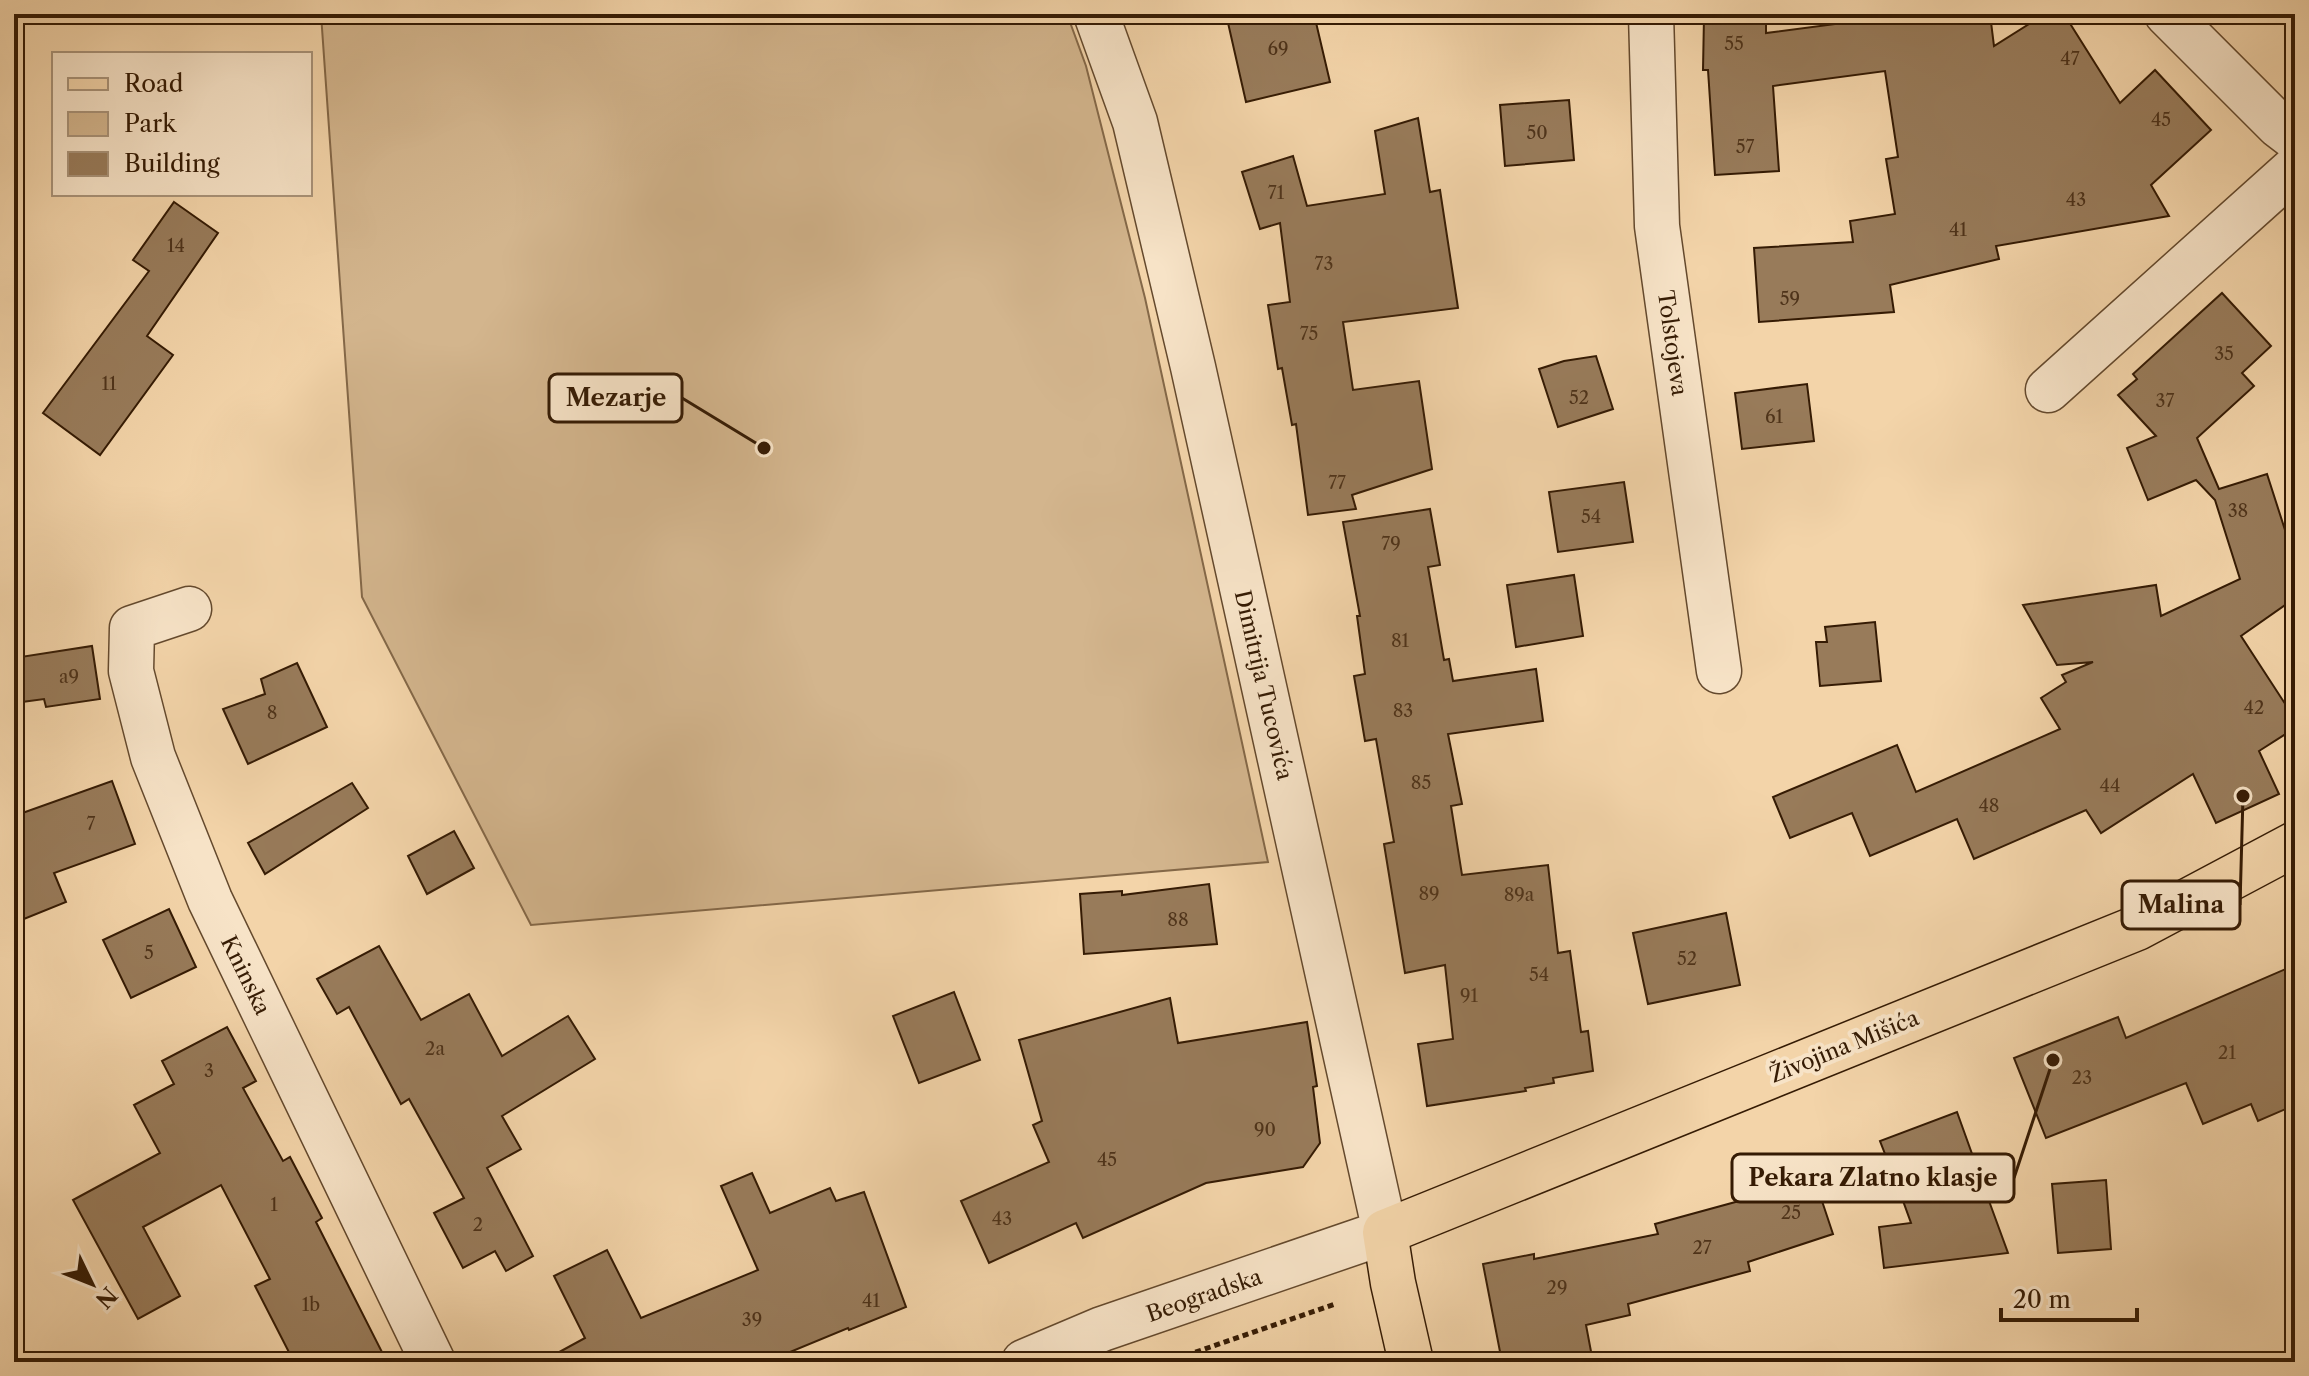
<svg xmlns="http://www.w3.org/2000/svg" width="2309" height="1376" font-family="'Libre Caslon Text',serif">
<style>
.green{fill:#d3b58d;stroke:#846848;stroke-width:2}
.building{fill:#987b5a;stroke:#351b04;stroke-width:2}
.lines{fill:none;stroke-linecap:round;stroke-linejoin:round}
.minor-casing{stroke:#64492d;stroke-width:47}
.major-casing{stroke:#351b04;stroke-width:47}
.path{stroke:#351b04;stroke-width:5;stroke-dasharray:6 4;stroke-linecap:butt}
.minor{stroke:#f7e3c7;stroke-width:44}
.major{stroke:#f3d4a9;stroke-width:44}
.labels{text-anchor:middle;stroke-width:8;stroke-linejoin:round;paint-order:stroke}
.number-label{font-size:18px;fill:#4e331a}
.street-label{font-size:22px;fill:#351b04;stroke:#f7e3c7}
.leader{fill:none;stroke:#351b04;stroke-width:3}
.callout-dot{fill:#351b04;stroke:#f7e3c7;stroke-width:3}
.callout{fill:#f7e3c7;stroke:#351b04;stroke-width:3}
.callout-label{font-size:24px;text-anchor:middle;font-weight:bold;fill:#351b04}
</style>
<rect width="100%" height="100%" fill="#f3d4a9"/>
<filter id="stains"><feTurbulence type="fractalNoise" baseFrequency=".0025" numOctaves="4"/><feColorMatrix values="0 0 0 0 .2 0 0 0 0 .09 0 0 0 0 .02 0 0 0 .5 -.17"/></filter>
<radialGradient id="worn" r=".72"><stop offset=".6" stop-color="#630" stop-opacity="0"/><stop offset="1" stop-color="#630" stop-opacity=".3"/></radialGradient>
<polygon class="green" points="321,14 1067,14 1086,66 1145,298 1268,862 531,925 362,597"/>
<g class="building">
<polygon points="1226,14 1314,14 1330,82 1246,102"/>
<polygon points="1873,14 1990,14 1994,46 2045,14 2064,14 2120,103 2155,70 2211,130 2151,185 2169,216 1996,246 1999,259 1890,285 1894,312 1759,322 1754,248 1853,242 1850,221 1895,214 1886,159 1898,157 1885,71 1773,86 1779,171 1715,175 1708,70 1703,70 1704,17 1766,18 1766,33 1874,19"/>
<polygon points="1569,100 1574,160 1505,166 1500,105"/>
<polygon points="1418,118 1430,192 1440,190 1458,308 1343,322 1353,390 1419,381 1432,469 1352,495 1356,509 1308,515 1296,424 1292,425 1282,368 1278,369 1268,305 1290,302 1280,223 1260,229 1242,172 1293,156 1307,206 1385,194 1375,131"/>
<polygon points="174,202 218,233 147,336 173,355 100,455 43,413 149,271 133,260"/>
<polygon points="2222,293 2271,346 2242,373 2254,386 2197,438 2219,489 2267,474 2295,561 2295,598 2241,636 2295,719 2295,728 2259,751 2279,794 2216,823 2193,774 2101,833 2086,810 1974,859 1957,819 1870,856 1852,813 1790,838 1773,797 1897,745 1916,792 2060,729 2041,698 2066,682 2062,675 2093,662 2057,665 2023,605 2156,585 2161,616 2240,579 2215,500 2196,480 2148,500 2127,448 2156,436 2118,395 2137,379 2133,374"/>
<polygon points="1596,356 1613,409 1558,427 1539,369 1564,361"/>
<polygon points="1807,384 1814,441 1742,449 1735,393"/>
<polygon points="1624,482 1633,542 1558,552 1549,492"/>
<polygon points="1430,509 1440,565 1428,567 1444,660 1449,659 1453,681 1536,669 1543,721 1448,734 1462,804 1451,806 1462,875 1548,865 1558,953 1570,951 1581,1032 1588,1031 1593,1071 1553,1078 1554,1083 1525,1088 1526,1091 1427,1106 1418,1044 1453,1039 1445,965 1405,973 1384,844 1394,842 1376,739 1365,741 1354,676 1365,674 1357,616 1360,616 1343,522"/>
<polygon points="1574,575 1583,636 1516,647 1507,585"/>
<polygon points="1875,622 1881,681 1820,686 1816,642 1827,642 1825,627"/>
<polygon points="92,646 100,699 46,707 44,699 14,703 14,658"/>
<polygon points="297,663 327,727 248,764 223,709 265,694 261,679"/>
<polygon points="112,781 135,844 54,873 66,902 14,923 14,816"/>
<polygon points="352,783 368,808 265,874 248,843"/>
<polygon points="454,831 474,868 427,894 408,856"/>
<polygon points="1209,884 1217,944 1084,954 1080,894 1122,891 1122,895"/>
<polygon points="169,909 196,967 131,998 103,940"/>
<polygon points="1726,913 1740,985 1648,1004 1633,933"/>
<polygon points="379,946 421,1020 469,994 502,1056 568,1016 595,1059 502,1116 521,1149 487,1168 533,1256 506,1271 495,1251 463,1268 434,1213 464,1198 409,1099 401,1104 349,1007 337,1014 317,979"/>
<polygon points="2295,965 2295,1105 2258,1121 2251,1104 2203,1124 2186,1083 2046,1138 2014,1058 2118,1017 2126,1038"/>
<polygon points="954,992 980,1060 919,1083 893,1016"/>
<polygon points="1170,998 1178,1043 1307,1022 1317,1086 1313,1087 1320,1143 1303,1167 1206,1183 1083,1238 1076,1223 989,1263 961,1201 1049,1162 1033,1125 1042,1121 1019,1040"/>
<polygon points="227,1027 256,1081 243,1088 283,1161 290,1157 322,1218 316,1222 387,1362 294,1362 255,1286 270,1279 221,1185 143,1227 180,1296 138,1319 73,1200 160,1153 134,1105 174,1084 162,1061"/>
<polygon points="1957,1112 1976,1165 1901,1195 1880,1141"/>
<polygon points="1812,1171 1833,1234 1748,1262 1750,1271 1628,1304 1630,1315 1586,1325 1593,1362 1502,1362 1483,1264 1534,1254 1534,1259 1658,1234 1655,1224 1750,1198 1748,1193"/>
<polygon points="752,1173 770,1213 830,1188 836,1201 864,1192 906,1307 849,1330 848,1328 766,1362 541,1362 585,1338 554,1276 607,1250 641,1318 758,1270 721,1186"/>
<polygon points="2106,1180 2111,1249 2058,1253 2052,1184"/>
<polygon points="1985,1190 2008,1253 1884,1268 1879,1227 1911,1223 1902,1198"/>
</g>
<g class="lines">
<g class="minor-casing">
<g id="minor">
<polyline points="1651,14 1657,226 1719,671"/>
<polyline points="2167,14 2278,125 2295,138"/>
<polyline points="2048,390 2295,168"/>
<polyline points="189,609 132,628 131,671 153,757 210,900 433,1362"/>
<polyline points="1024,1362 1102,1329 1385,1232 1193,367 1135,122 1096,14"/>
</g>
</g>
<g class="major-casing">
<polyline id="major" points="1411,1362 1393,1283 1385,1232 2137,928 2295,844"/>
</g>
<polyline class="path" points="1167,1362 1335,1304"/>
<use href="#minor" class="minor"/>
<use href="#major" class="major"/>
</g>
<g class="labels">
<g class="number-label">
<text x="1734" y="50">55</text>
<text x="1278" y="55">69</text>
<text x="2070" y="65">47</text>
<text x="2161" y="126">45</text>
<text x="1537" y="139">50</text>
<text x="1745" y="153">57</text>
<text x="1276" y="199">71</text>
<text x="2076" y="206">43</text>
<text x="1958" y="236">41</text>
<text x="176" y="252">14</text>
<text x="1324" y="270">73</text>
<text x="1790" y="305">59</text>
<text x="1309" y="340">75</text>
<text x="2224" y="360">35</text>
<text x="109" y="390">11</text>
<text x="1579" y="404">52</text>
<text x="2165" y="407">37</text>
<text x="1774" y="423">61</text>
<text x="1337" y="489">77</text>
<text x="2238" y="517">38</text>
<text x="1591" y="523">54</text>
<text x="1391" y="550">79</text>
<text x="1400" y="647">81</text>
<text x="69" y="683">a9</text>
<text x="2254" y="714">42</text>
<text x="1403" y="717">83</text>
<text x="272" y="719">8</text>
<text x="1421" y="789">85</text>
<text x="2110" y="792">44</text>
<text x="1989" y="812">48</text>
<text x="91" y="830">7</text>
<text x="1429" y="900">89</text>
<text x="1519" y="901">89a</text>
<text x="1178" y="926">88</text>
<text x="149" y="959">5</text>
<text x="1687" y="965">52</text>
<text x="1539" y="981">54</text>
<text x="1469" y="1002">91</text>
<text x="435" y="1055">2a</text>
<text x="2227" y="1059">21</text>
<text x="209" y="1077">3</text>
<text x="2082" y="1084">23</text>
<text x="1265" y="1136">90</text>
<text x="1107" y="1166">45</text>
<text x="274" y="1211">1</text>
<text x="1791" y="1219">25</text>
<text x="1002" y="1225">43</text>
<text x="478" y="1231">2</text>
<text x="1702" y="1254">27</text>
<text x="1557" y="1294">29</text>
<text x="871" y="1307">41</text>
<text x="311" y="1311">1b</text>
<text x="752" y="1326">39</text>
</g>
<g class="street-label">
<text transform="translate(1673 343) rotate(82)" y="8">Tolstojeva</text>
<text transform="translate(1264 685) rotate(77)" y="8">Dimitrija Tucovića</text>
<text transform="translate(246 975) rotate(64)" y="8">Kninska</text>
<text transform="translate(1844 1046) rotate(-22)" y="8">Živojina Mišića</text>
<text transform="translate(1204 1295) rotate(-19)" y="8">Beogradska</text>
</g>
</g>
<path class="leader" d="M764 448L682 398M2243 796L2240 905M2053 1060L2014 1178"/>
<g class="callout-dot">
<circle cx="764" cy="448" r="8"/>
<circle cx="2243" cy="796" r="8"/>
<circle cx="2053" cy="1060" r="8"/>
</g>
<g class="callout">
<rect x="549" y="374" width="133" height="48" rx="8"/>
<rect x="2122" y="881" width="118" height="48" rx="8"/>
<rect x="1732" y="1154" width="282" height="48" rx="8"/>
</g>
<g class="callout-label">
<text x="616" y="406">Mezarje</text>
<text x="2181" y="913">Malina</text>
<text x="1873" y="1186">Pekara Zlatno klasje</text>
</g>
<rect width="2309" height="1376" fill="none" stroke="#f3d4a9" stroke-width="48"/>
<rect x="16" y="16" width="2277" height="1344" fill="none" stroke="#351b04" stroke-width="4"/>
<rect x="24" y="24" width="2261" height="1328" fill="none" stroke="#351b04" stroke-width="2"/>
<rect x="52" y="52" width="260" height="144" fill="#f7e3c7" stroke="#a99379" stroke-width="2"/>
<rect x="68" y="78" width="40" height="12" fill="#f3d4a9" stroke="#a99379" stroke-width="2"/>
<text x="124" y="92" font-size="24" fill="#351b04">Road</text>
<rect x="68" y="112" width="40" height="24" fill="#d3b58d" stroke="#a99379" stroke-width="2"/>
<text x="124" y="132" font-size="24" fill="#351b04">Park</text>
<rect x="68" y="152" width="40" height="24" fill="#987b5a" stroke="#a99379" stroke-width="2"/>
<text x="124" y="172" font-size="24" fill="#351b04">Building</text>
<g transform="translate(92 1284) rotate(133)" stroke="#f7e3c7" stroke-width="6" paint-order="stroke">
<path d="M0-6L14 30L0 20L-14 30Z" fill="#351b04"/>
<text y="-12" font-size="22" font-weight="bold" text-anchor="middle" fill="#351b04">N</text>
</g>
<path d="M2001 1308v12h136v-12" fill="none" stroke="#351b04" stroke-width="4"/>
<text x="2013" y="1308" font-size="24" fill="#351b04" stroke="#f7e3c7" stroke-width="6" paint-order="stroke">20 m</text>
<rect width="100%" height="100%" filter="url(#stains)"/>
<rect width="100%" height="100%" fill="url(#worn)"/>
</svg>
